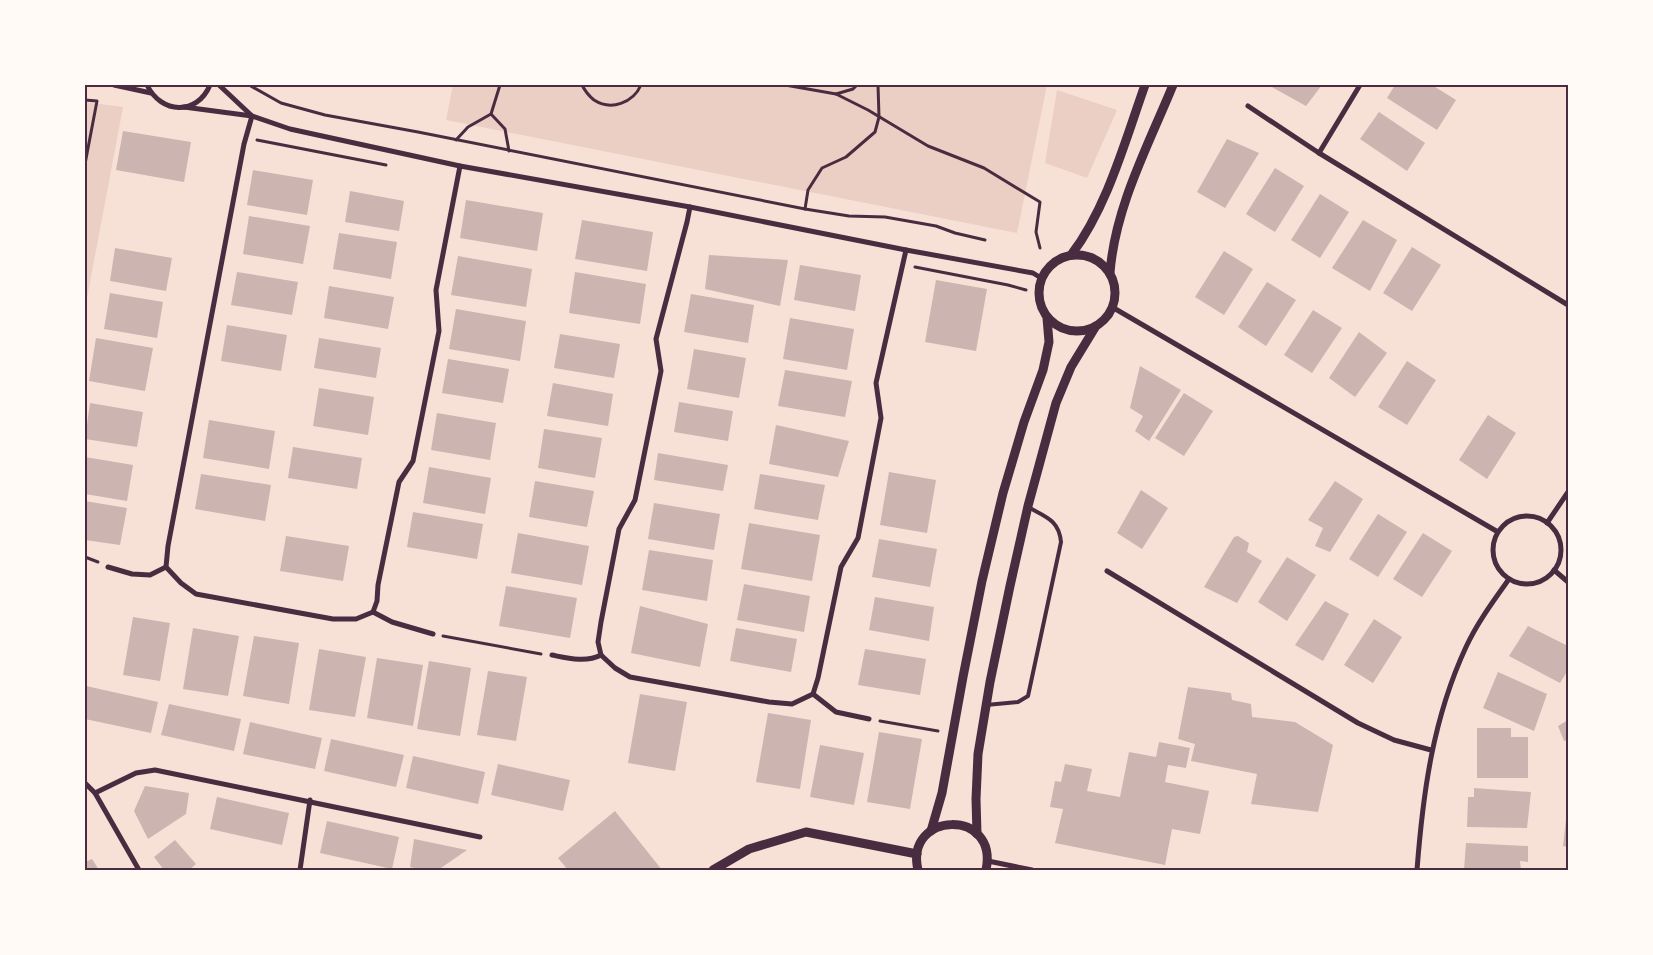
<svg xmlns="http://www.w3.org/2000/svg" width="1653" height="955" font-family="Helvetica,sans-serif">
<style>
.green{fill:#ebcfc5}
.building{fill:#ccb4b1}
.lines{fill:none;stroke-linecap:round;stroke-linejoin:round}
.path{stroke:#4a2c40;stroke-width:3}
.service{stroke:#4a2c40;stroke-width:4}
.minor{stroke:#4a2c40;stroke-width:5}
.tertiary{stroke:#4a2c40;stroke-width:9}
.neatline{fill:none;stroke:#4a2c40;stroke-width:2}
</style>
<rect width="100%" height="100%" fill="#f7e1d7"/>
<g class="green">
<polygon points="453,85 1047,85 1017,233 446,120"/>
<polygon points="1057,90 1117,110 1087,178 1045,163"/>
<polygon points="85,102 123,107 85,309"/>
</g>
<g class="building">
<polygon points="1268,85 1322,85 1306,106"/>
<polygon points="1395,85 1432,85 1456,100 1437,130 1387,98"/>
<polygon points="1379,112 1425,143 1407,171 1360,139"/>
<polygon points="123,131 191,142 184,182 116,170"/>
<polygon points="1227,139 1259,153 1225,208 1197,192"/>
<polygon points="1275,168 1304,186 1275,232 1246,214"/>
<polygon points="253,170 313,180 307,215 247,205"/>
<polygon points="350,191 404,201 399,231 345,222"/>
<polygon points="1320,194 1349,212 1320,258 1291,240"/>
<polygon points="466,200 543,213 537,251 460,238"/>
<polygon points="249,216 310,226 303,264 243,254"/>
<polygon points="582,220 653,232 647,271 575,259"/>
<polygon points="1363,220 1397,240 1370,291 1332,268"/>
<polygon points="339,233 397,242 391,279 333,269"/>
<polygon points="1412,247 1441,265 1412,311 1383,293"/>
<polygon points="115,248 172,258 166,291 110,281"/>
<polygon points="1224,251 1253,269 1224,315 1195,297"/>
<polygon points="709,255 788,260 780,306 705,289"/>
<polygon points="458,256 532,269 526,307 451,295"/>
<polygon points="800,265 861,275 855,311 794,300"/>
<polygon points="237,272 298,282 292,315 231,305"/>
<polygon points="575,272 646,284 640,324 569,313"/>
<polygon points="936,280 987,289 976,351 925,342"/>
<polygon points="1267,282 1296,300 1266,346 1238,327"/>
<polygon points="329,286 394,297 388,329 324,318"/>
<polygon points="110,293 163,302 157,338 104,329"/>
<polygon points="691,294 754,305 748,343 684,332"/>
<polygon points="456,309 526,321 520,361 449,349"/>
<polygon points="1313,310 1342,328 1312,373 1284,355"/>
<polygon points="790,318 854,329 847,370 783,359"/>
<polygon points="227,325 287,335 281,371 221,361"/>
<polygon points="1359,332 1387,353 1355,397 1329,378"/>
<polygon points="560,334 620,344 614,378 554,368"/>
<polygon points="96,338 153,348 145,391 89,381"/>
<polygon points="319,338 381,348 376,378 314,368"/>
<polygon points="694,349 746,358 739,398 687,389"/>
<polygon points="448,359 509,369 503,403 442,393"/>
<polygon points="1407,361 1436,380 1407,425 1378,407"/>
<polygon points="1140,366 1181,390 1149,441 1135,431 1143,416 1130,408"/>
<polygon points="785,370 852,381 845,417 778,406"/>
<polygon points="553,383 613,394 608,426 547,416"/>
<polygon points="319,388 374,397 368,435 313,426"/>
<polygon points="1184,393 1213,411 1184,456 1155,438"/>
<polygon points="679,402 733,411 728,441 674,432"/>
<polygon points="90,403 143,412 137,447 85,439"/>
<polygon points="437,413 496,423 490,460 431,450"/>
<polygon points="1488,415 1516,433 1487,479 1459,460"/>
<polygon points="209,420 275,431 269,469 203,458"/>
<polygon points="776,425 849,441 838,477 769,464"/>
<polygon points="544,429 602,438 595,478 538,468"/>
<polygon points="293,447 362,458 357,489 288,478"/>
<polygon points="658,453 728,465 723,491 654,480"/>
<polygon points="85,457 133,465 127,501 85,494"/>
<polygon points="429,467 491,478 485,514 423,503"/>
<polygon points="889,472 936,480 927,533 880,525"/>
<polygon points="201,474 271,485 265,521 195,509"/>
<polygon points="760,474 825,485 818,520 754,509"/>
<polygon points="535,481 594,491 587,527 529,517"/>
<polygon points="1335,481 1363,499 1330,552 1315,546 1323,528 1308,520"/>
<polygon points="1141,490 1168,508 1142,549 1117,533"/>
<polygon points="85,501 127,508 120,545 85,540"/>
<polygon points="654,503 720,514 714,550 648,539"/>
<polygon points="413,512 483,524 477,559 407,547"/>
<polygon points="1378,514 1407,532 1378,577 1349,559"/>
<polygon points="749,523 820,535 812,581 741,569"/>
<polygon points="518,533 589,546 582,585 511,573"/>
<polygon points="1423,533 1452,551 1422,597 1393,579"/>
<polygon points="286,536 349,546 343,581 280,571"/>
<polygon points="1238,536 1249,543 1247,552 1262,561 1237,603 1204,587 1234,537"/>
<polygon points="879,539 937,549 930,587 872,577"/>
<polygon points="649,550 713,560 707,601 642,590"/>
<polygon points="1287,557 1316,575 1287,621 1258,602"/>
<polygon points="744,584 810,596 804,632 737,620"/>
<polygon points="506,586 577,598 570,638 499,626"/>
<polygon points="875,597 934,607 929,641 869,630"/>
<polygon points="1325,601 1349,614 1323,661 1295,645"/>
<polygon points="640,606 708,624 700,667 631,653"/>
<polygon points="133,617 170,623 160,681 123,675"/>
<polygon points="1374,619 1402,637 1373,683 1344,665"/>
<polygon points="1528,626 1568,646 1568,670 1560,683 1509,656"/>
<polygon points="193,628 239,636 228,696 183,689"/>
<polygon points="736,628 797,639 791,672 730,661"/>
<polygon points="254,636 299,643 289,704 243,696"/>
<polygon points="319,649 366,657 355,717 309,710"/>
<polygon points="865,649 926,659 920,695 858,685"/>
<polygon points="377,658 423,665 413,726 367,718"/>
<polygon points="429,661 471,668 460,736 417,729"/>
<polygon points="488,671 527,677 516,741 477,735"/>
<polygon points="1498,672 1547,694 1534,731 1483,708"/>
<polygon points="86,686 158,702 151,733 85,719"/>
<polygon points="1188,687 1231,693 1232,700 1251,704 1252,717 1295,722 1333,745 1318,812 1251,804 1257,774 1191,761 1195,744 1178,739"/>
<polygon points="640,694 687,702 675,771 628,763"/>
<polygon points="169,704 241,719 234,751 161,735"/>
<polygon points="768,713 811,720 800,789 756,782"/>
<polygon points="1568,720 1568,740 1564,741 1558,726"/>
<polygon points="250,722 322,738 315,769 243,754"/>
<polygon points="1477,728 1511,728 1511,737 1528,737 1528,778 1477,778"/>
<polygon points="879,732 922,739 910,809 867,802"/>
<polygon points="331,739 404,755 396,787 324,771"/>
<polygon points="1159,742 1190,748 1186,768 1168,765 1165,782 1209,791 1200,834 1172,829 1165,865 1055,843 1063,809 1050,807 1055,781 1061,782 1065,764 1092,769 1087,791 1120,797 1129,752 1156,757"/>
<polygon points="820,745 864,753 854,805 810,797"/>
<polygon points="413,756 485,772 478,804 406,788"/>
<polygon points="498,764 570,780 563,811 491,795"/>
<polygon points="145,786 189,793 186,814 148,839 134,811"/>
<polygon points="1474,788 1531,792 1527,828 1467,827 1468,797 1474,797"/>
<polygon points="217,797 289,813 282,845 210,829"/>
<polygon points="615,811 662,870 568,870 558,858"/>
<polygon points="1567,811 1568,811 1568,847 1563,846"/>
<polygon points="327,821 399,837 392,869 320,853"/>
<polygon points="414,839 467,850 438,870 423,870 410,867"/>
<polygon points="175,840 196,864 189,870 164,870 154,857"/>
<polygon points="1466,843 1528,846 1528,862 1520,861 1521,870 1464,870"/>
<polygon points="92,859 99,870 85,870 85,862"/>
</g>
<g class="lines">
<g class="path">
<polyline points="249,85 281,103 325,115 418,132 805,209 849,216 885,217 936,226 955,233 985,240"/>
<path d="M582 85C585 91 589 96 594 100 611 111 633 103 641 85"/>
<polyline points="785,85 836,94"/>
<polyline points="857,85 853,89 836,94 868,110 928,146 984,168 1040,202 1036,232 1040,248"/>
<polyline points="85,100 97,101 85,164"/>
<polyline points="491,114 500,85"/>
<polyline points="257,140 386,165"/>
<polyline points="456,140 468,127 491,114 505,129 509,151"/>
<polyline points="805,209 808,190 822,168 846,157 875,132 879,117 878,85"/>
<polyline points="915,267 1008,285 1026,290"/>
<polyline points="85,557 98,562"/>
<polyline points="443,636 541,654"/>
<polyline points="880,721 938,731"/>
</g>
<path class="service" d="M986 705 1018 702 1028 696 1061 542C1059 520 1046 517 1028 507"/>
<g class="minor">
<polyline points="114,85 151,93"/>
<path d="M147 85C161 114 197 116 210 85"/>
<polyline points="219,85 252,116"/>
<polyline points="1248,106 1319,153 1568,305"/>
<polyline points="184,107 252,116 290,129 460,166 690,207 906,250 1033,273 1041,278"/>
<polyline points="252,116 244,144 168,546 166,567 181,583 196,594 333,619 356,619 373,612 377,601 378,585 399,482 413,461 439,331 436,290 460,166"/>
<polyline points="1319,153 1360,85"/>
<polyline points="690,207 687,222 656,339 661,371 635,500 619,529 601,622 598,642 601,655 615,668 630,677 769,702 792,704 813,694 818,678 841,567 858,538 881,418 876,383 906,250"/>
<polyline points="1112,307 1498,532"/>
<circle cx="1527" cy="550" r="34"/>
<polyline points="1547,523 1568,492"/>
<polyline points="108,567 132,574 150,575 166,567"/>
<polyline points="1554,570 1568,582"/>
<polyline points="1107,571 1358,723 1394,740 1431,750"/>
<polyline points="373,612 392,622 433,634"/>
<path d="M552 655C567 658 586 663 601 655"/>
<polyline points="813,694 836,712 869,719"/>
<polyline points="85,783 95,793 139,870"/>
<polyline points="95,793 136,773 155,770 480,837"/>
<polyline points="988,861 1032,870"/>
<polyline points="300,870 310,800"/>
<path d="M1417 870C1423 792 1433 718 1466 647 1477 623 1494 600 1509 579"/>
</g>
<g class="tertiary">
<path d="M1071 255C1107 208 1125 141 1145 85"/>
<circle cx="1077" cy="293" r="38"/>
<path d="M1110 273C1115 207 1148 146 1173 85"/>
<polyline points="931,831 942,793 963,677 982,581 1003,493 1024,422 1043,370 1049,342 1047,318"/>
<polyline points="977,834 976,799 978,754 990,682 1010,586 1028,506 1056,403 1071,367 1096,326"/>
<polyline points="713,870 749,849 806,832 917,854"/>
<path d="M918 870C904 811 999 808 986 870"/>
</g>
</g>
<rect width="1653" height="955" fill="none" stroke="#fffaf5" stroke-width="172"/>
<rect x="86" y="86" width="1481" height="783" class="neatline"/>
</svg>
